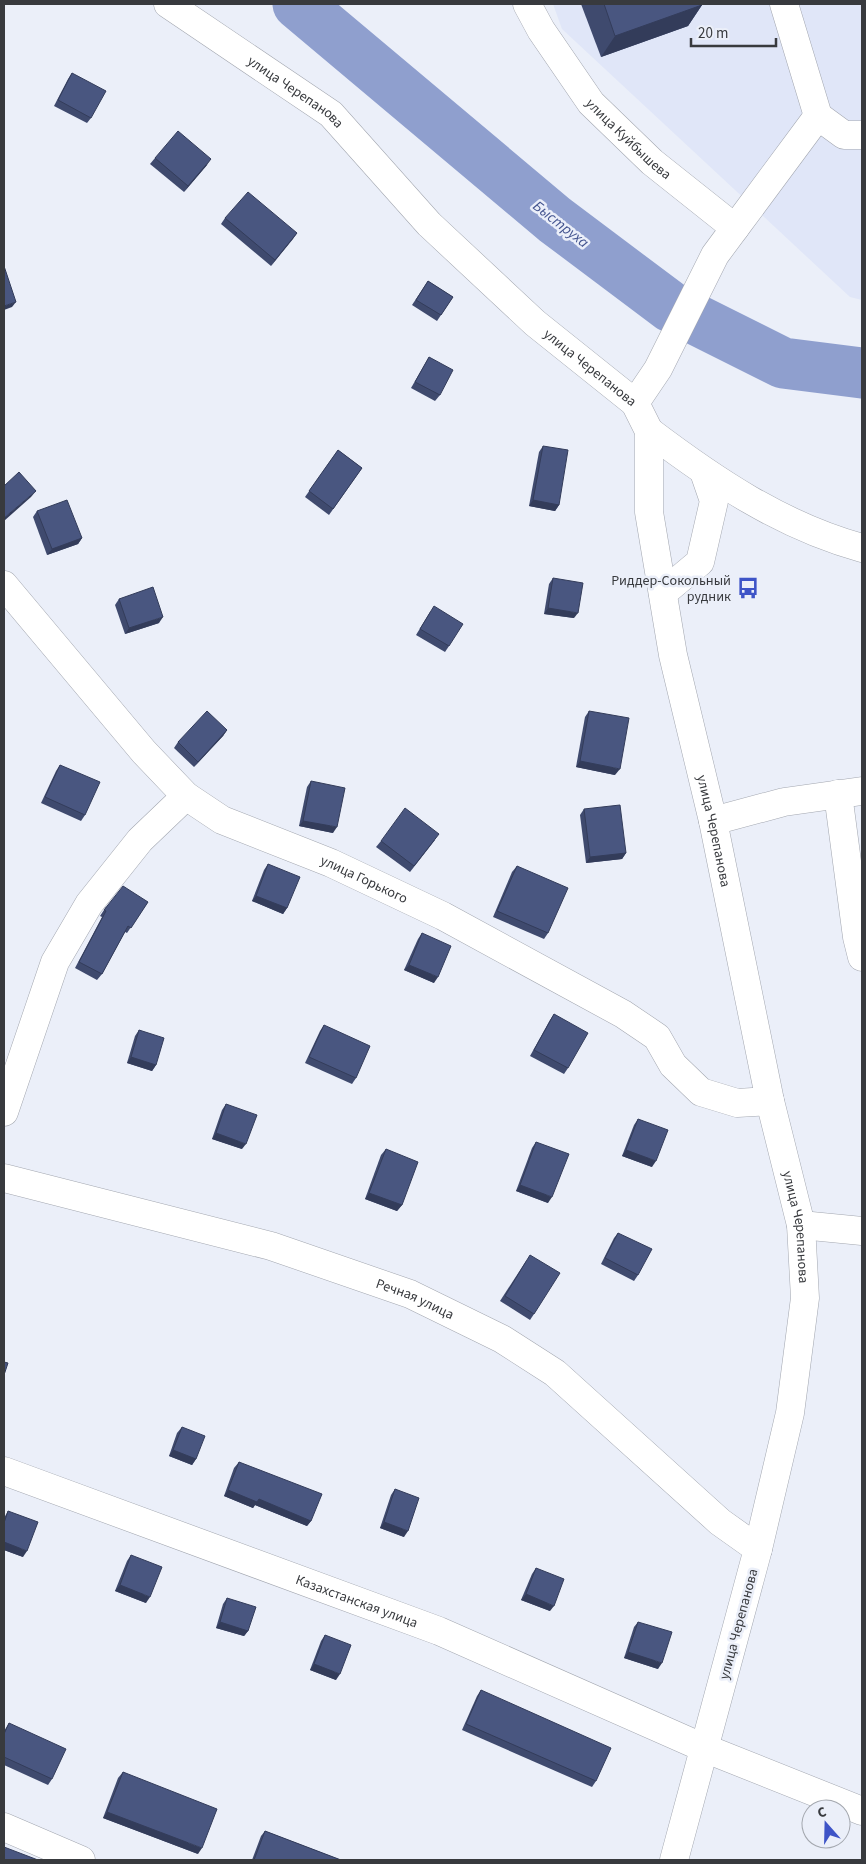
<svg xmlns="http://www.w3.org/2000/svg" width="866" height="1864" font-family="'Source Sans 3',sans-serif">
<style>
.built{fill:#e0e6f8}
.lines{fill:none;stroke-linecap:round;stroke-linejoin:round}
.river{stroke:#8f9fce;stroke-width:51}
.minor-casing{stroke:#a3a7b0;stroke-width:29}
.minor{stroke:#fff;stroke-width:28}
.wall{fill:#3f4a6e}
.shaded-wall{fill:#333c5a}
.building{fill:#495680;stroke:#333c5a}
.labels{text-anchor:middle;stroke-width:5;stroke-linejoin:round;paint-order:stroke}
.street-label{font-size:14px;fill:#383a3e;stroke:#ebeff9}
.poi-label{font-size:14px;fill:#383a3e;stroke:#ebeff9;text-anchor:end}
.water-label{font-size:15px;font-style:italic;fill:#41528e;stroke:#ebeff9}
</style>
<rect width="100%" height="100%" fill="#ebeff9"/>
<polygon class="built" points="553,4 862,4 862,300 850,297 562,29"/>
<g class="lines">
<polyline class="river" points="298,4 555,220 671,307 783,363 862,373"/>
<g class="minor-casing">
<g id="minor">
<path id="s1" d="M168 4 331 114 429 224 535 323 635 403 649 431V512L673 655 713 821 770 1101 801 1225 805 1298 790 1413 758 1549 674 1860"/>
<path id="s2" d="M527 4 541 30 591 103 652 162 735 228 715 255 658 369 635 403"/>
<polyline points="784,4 818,116 844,135 862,135"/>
<polyline points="735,228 818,116"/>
<path d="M649 431C715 481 782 526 862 548"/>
<path id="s3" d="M4 585 144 752 186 796 222 820 331 863 443 916 623 1014 657 1037 673 1065 701 1092 737 1103 770 1101"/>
<polyline points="663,593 700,562 714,501 704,472"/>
<polyline points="838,794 857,937 862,957"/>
<polyline points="713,821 784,802 862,791"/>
<polyline points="4,1112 55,962 89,904 140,840 186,796"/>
<path id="s4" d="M4 1178 271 1246 410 1294 502 1339 555 1373 720 1522 758 1549"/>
<polyline points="801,1225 862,1231"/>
<path id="s5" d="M4 1471 439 1631 704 1748 862 1811"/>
<polyline points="4,1827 81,1860"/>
</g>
</g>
<use href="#minor" class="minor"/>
</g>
<g class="wall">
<polygon points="581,4 702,4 702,5 688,26 601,57"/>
<polygon points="72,73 91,118 87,123 54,106 68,79"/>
<polygon points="155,158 207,165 184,192 150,164"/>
<polygon points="225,218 297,233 271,266 221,224"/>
<polygon points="428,281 453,297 437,321 412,305"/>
<polygon points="429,357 440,395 435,401 411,388"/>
<polygon points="543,446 559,505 555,511 529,506 539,452"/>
<polygon points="338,450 362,468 329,515 305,497"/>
<polygon points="37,511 82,538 78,544 47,555 33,517"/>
<polygon points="553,578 574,618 544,614 549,584"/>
<polygon points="119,599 159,623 125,634 115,605"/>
<polygon points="430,612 449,646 445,652 416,635"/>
<polygon points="589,711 615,775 576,767 585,717"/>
<polygon points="227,730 223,736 194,767 174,748 178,742"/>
<polygon points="60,765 85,815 81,821 41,803 56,771"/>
<polygon points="311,781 333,833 299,826 307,787"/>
<polygon points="584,809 626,853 622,859 586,863 580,815"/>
<polygon points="435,840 410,872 376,847 381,841"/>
<polygon points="268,864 287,908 283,914 252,901 264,870"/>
<polygon points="517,866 548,933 544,939 493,917 512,872"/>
<polygon points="148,902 127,933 125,932 102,974 97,980 75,968 102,917 100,916 106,907"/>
<polygon points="422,933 434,983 404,970 418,939"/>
<polygon points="554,1014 568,1068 564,1074 530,1056 550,1020"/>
<polygon points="324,1025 356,1078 352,1084 305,1063 320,1031"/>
<polygon points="139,1030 156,1065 152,1071 127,1063 135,1036"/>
<polygon points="226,1104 242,1149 212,1139 222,1110"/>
<polygon points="638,1119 652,1167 622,1156 634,1125"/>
<polygon points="536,1142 548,1203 516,1191 532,1148"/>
<polygon points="386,1149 402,1205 397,1211 365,1199 381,1155"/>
<polygon points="618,1233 638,1275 634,1281 601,1264 614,1238"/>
<polygon points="526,1261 534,1314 530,1320 500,1301"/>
<polygon points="182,1427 196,1459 192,1465 169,1456 177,1433"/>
<polygon points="239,1462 311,1521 307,1526 255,1505 253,1508 224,1496 234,1468"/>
<polygon points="395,1489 404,1537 380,1528 391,1495"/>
<polygon points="8,1511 23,1557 4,1550 4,1518"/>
<polygon points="131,1555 146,1603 115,1591 127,1561"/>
<polygon points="536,1568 550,1611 521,1600 532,1574"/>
<polygon points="227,1598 248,1631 244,1636 216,1628 223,1604"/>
<polygon points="638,1622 658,1669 624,1658 634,1627"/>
<polygon points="325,1635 336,1680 310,1670 321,1641"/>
<polygon points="481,1690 596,1781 592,1787 462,1730 477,1696"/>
<polygon points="9,1723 52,1779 48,1785 4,1765 4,1731"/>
<polygon points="123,1772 198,1854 103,1818 118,1778"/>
<polygon points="265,1831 341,1860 252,1860 261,1836"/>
</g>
<g class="shaded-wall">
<polygon points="702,5 688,26 601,57 615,36"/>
<polygon points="211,159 207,165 184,192 188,186"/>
<polygon points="297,233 293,239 271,266 275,260"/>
<polygon points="16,302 12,307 4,310 4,306"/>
<polygon points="36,491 31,497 4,521 4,518"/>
<polygon points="533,500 559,505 555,511 529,506"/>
<polygon points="82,538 78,544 47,555 52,549"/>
<polygon points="548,608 578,613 574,618 544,614"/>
<polygon points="163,617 159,623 125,634 129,628"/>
<polygon points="227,730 223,736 194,767 198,762"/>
<polygon points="580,761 620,769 615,775 576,767"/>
<polygon points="303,821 337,827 333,833 299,826"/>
<polygon points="626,853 622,859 586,863 590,857"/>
<polygon points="256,896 287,908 283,914 252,901"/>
<polygon points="409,965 438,977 434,983 404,970"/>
<polygon points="131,1057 156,1065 152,1071 127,1063"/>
<polygon points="216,1133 246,1144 242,1149 212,1139"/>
<polygon points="626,1150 656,1161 652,1167 622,1156"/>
<polygon points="520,1185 552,1197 548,1203 516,1191"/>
<polygon points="369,1193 402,1205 397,1211 365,1199"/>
<polygon points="173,1450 196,1459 192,1465 169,1456"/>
<polygon points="228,1490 259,1499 311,1521 307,1526 255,1505 253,1508 224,1496"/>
<polygon points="384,1522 408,1531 404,1537 380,1528"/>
<polygon points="4,1542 27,1551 23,1557 4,1550"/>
<polygon points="120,1585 150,1597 146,1603 115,1591"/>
<polygon points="526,1594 554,1606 550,1611 521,1600"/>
<polygon points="220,1622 248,1631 244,1636 216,1628"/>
<polygon points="628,1652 662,1663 658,1669 624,1658"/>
<polygon points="314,1664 340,1674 336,1680 310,1670"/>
<polygon points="107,1812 202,1848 198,1854 103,1818"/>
</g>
<g class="building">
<polygon points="604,4 702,4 702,5 615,36"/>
<polygon points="72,73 106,91 91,118 58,100"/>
<polygon points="178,131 211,159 188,186 155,158"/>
<polygon points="248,192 297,233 275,260 225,218"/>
<polygon points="4,266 16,302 4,306"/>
<polygon points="428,281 453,297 441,315 416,300"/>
<polygon points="429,357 453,370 440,395 415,382"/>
<polygon points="543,446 568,450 559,505 533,500"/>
<polygon points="338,450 362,468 333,509 309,491"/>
<polygon points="19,472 36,491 4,518 4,486"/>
<polygon points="67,500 82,538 52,549 37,511"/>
<polygon points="553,578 583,583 578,613 548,608"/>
<polygon points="153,587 163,617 129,628 119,599"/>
<polygon points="434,606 463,624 449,646 420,629"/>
<polygon points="207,711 227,730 198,762 178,742"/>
<polygon points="589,711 629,718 620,769 580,761"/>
<polygon points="60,765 100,782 85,815 45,797"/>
<polygon points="311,781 345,788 337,827 303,821"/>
<polygon points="620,805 626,853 590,857 584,809"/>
<polygon points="405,808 439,834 414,866 381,841"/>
<polygon points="268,864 300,877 287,908 256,896"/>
<polygon points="517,866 568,888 548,933 497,911"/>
<polygon points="123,886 148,902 131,928 128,926 102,974 79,962 106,911 104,910"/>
<polygon points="422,933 451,946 438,977 409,965"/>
<polygon points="554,1014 588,1033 568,1068 534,1050"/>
<polygon points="324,1025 370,1046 356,1078 309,1057"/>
<polygon points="139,1030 164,1038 156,1065 131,1057"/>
<polygon points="226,1104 257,1115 246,1144 216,1133"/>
<polygon points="638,1119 668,1130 656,1161 626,1150"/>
<polygon points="536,1142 569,1154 552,1197 520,1185"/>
<polygon points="386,1149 418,1162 402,1205 369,1193"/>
<polygon points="618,1233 652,1249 638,1275 605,1258"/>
<polygon points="530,1255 560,1273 534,1314 505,1296"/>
<polygon points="4,1362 8,1363 4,1375"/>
<polygon points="182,1427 205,1436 196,1459 173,1450"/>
<polygon points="239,1462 322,1494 311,1521 259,1499 257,1502 228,1490"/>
<polygon points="395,1489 419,1498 408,1531 384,1522"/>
<polygon points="8,1511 38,1522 27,1551 4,1542 4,1523"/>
<polygon points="131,1555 162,1567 150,1597 120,1585"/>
<polygon points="536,1568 564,1579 554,1606 526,1594"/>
<polygon points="227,1598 256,1607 248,1631 220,1622"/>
<polygon points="638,1622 672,1632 662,1663 628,1652"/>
<polygon points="325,1635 351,1645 340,1674 314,1664"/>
<polygon points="481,1690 611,1748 596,1781 466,1724"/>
<polygon points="9,1723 66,1749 52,1779 4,1757 4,1734"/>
<polygon points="123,1772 217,1809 202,1848 107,1812"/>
<polygon points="265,1831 341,1860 254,1860"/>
<polygon points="4,1847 38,1860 4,1860"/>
</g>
<defs>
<g id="bus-bare" transform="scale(1.725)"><path d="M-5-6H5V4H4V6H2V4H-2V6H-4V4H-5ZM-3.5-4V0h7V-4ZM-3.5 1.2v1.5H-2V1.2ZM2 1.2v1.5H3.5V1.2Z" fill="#3e54c7" stroke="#ebeff9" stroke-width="2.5" paint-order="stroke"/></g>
</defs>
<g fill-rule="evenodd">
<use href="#bus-bare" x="748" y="588"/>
</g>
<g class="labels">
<g class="street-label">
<text dy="5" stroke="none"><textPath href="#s1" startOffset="155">улица Черепанова</textPath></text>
<text dy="5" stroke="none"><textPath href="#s2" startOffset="170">улица Куйбышева</textPath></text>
<text dy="5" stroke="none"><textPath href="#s1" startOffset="560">улица Черепанова</textPath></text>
<text dy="5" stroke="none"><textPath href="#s1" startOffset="1055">улица Черепанова</textPath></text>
<text dy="5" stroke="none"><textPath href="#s3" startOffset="476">улица Горького</textPath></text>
<text dy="5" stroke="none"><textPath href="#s1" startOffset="1460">улица Черепанова</textPath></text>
<text dy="5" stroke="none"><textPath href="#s4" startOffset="429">Речная улица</textPath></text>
<text dy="5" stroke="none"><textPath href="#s5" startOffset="376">Казахстанская улица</textPath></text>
<text transform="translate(738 1624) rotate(-75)" y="5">улица Черепанова</text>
</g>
<g class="poi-label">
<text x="731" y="585">Риддер-Сокольный<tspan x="731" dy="16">рудник</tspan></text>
</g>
<g class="water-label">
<text transform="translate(561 224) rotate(38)" y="5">Быструха</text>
</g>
</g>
<rect width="866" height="1864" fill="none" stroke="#383a3e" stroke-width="10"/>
<g transform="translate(826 1824) rotate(340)"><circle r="24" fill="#ebeff9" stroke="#a3a7ae"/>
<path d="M0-4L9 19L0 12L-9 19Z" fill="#3e54c7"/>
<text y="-8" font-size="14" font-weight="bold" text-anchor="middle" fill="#383a3e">С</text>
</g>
<path d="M691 38v8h85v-8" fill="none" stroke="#383a3e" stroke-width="2.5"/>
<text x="698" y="38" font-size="15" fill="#383a3e" stroke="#ebeff9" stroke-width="4" paint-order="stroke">20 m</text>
</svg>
